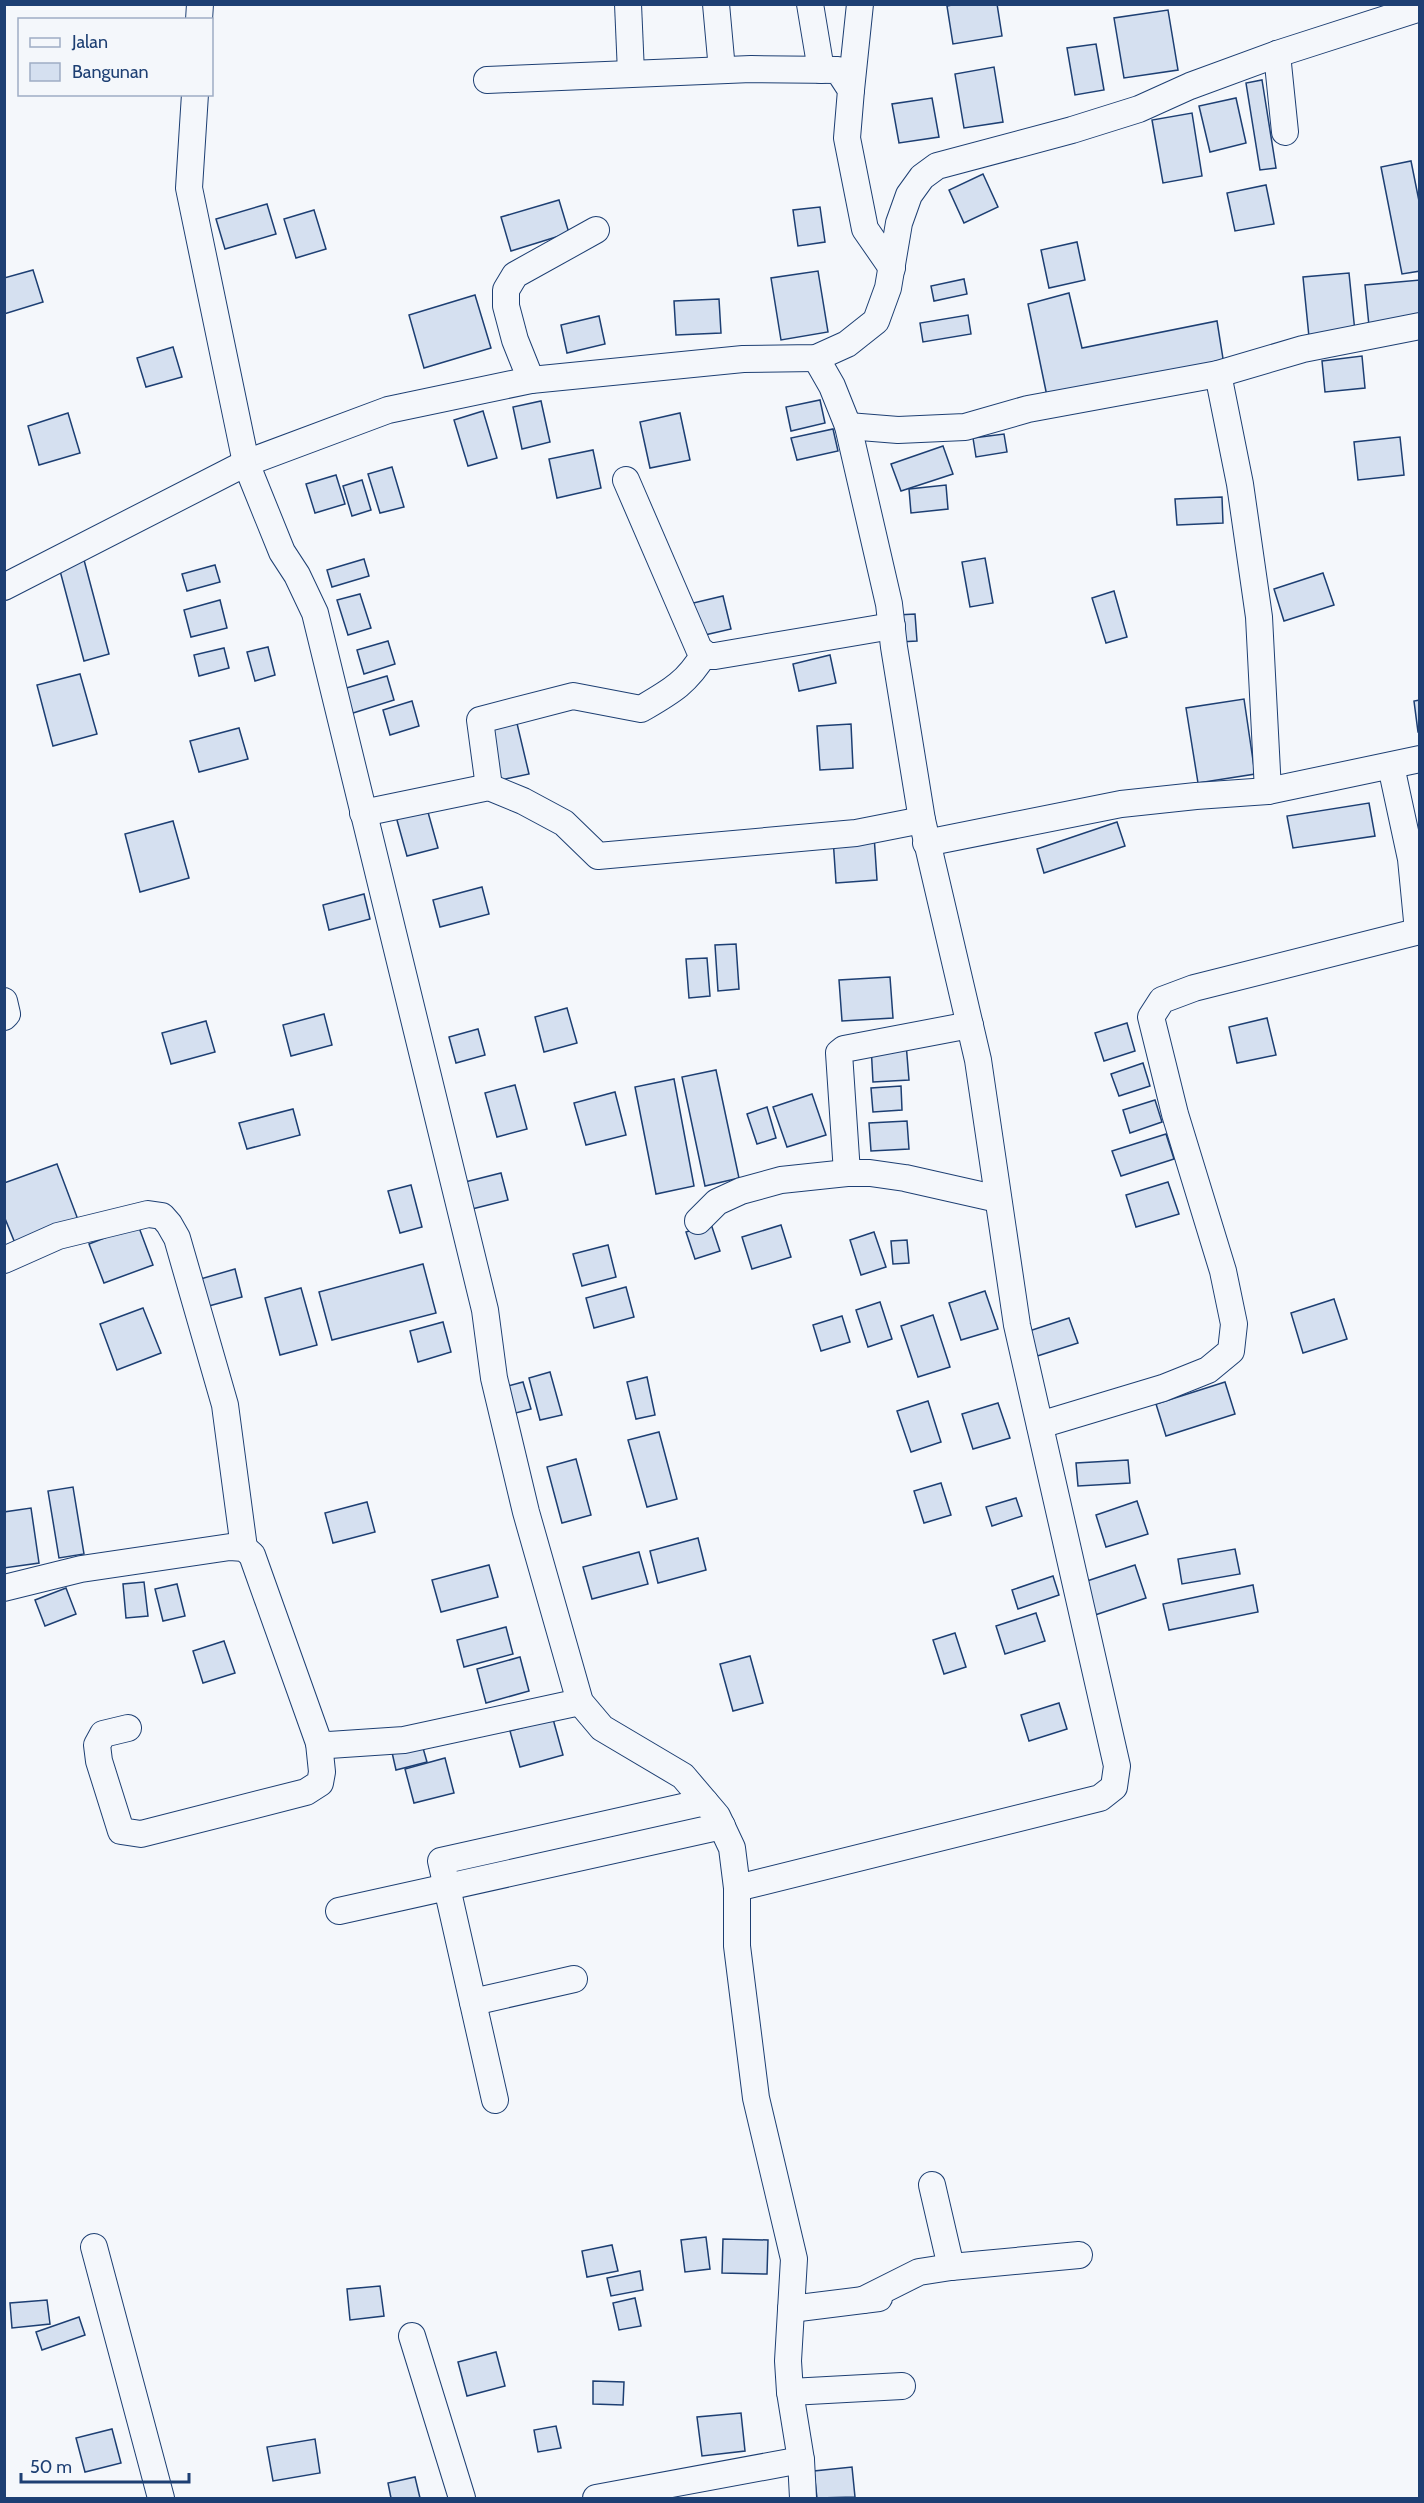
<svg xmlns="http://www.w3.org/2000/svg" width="1424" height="2503" font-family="Cabin,sans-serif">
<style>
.building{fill:#d5e0f0;stroke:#1d3f73;stroke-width:1.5}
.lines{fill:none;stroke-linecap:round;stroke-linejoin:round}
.minor-casing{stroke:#1d3f73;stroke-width:28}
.minor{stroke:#f4f7fb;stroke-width:26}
</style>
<rect width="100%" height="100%" fill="#f4f7fb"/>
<g class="building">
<polygon points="957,4 997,4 1002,36 953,44 947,6"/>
<polygon points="1168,10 1178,70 1124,78 1114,18"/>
<polygon points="1096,44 1104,90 1075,95 1067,48"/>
<polygon points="994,67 1003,122 964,128 955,74"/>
<polygon points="1262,80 1276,168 1260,170 1246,83"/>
<polygon points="932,98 939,137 899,143 892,104"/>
<polygon points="1236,98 1246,143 1210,152 1199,106"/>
<polygon points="1192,113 1202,176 1163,183 1152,120"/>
<polygon points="1411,161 1420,206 1420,271 1402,274 1381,167"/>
<polygon points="983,174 998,207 964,223 949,190"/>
<polygon points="1266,185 1274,224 1235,231 1227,193"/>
<polygon points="559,200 569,233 511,251 501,217"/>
<polygon points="267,204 276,234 225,249 216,219"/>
<polygon points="820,207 825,242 798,246 793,210"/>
<polygon points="314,210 326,249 296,258 284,219"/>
<polygon points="1077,242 1085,280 1049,288 1041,250"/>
<polygon points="33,270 43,302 4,314 4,278"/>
<polygon points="818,271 828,332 781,340 771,278"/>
<polygon points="1349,273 1355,332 1309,337 1303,277"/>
<polygon points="964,279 967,294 934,301 931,286"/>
<polygon points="1420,280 1420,321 1369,326 1365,285"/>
<polygon points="1069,293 1082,348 1217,321 1224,365 1048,401 1028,304"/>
<polygon points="475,295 491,348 424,368 409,315"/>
<polygon points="719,299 721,333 676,335 674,301"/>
<polygon points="968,315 971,334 923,342 920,323"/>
<polygon points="599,316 605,344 567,353 561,325"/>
<polygon points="173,347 182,377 146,387 137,358"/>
<polygon points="1362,356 1365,388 1325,392 1322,361"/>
<polygon points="820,400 825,423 791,431 786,407"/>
<polygon points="541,401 550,442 522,449 513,407"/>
<polygon points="483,411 497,458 468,466 454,420"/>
<polygon points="68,413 80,453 39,465 28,426"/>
<polygon points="680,413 690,460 650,468 640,422"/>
<polygon points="833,429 838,451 797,460 791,438"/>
<polygon points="1004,434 1007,452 976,457 973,438"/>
<polygon points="1400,437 1404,475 1358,480 1354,442"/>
<polygon points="943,446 953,474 901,491 891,464"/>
<polygon points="593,450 601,488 557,498 549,459"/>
<polygon points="392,467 404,507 380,513 368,474"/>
<polygon points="336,475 345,504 315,513 306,484"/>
<polygon points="362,480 371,510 352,516 343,486"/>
<polygon points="946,485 948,509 911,513 909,489"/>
<polygon points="1222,497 1223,523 1177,525 1175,499"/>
<polygon points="985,558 993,603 970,607 962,562"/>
<polygon points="364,559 369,576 332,587 327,570"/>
<polygon points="84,560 109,654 84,661 59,567"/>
<polygon points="215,565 220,582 187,591 182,574"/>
<polygon points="1323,573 1334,605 1284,621 1274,589"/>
<polygon points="1114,591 1127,637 1106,643 1092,598"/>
<polygon points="360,594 371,628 348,635 337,600"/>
<polygon points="723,596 731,629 696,637 689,604"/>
<polygon points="220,600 227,628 191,637 184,610"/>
<polygon points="915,614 917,641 899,642 897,615"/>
<polygon points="388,641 395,664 364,674 357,650"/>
<polygon points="268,647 275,675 255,681 247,652"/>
<polygon points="224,648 229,668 199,676 194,655"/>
<polygon points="830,655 836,683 799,691 793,664"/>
<polygon points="80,674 97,734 53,746 37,685"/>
<polygon points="387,676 394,700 350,714 343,689"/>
<polygon points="1244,699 1255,774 1198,783 1186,708"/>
<polygon points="1420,700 1420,732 1418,732 1414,701"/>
<polygon points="412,701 419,726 390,735 383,710"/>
<polygon points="515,715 529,774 496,781 483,722"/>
<polygon points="851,724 853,768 820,770 817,726"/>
<polygon points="239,728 248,759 199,772 190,741"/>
<polygon points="1369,803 1375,836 1293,848 1287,816"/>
<polygon points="426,805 438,848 407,856 395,813"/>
<polygon points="173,821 189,878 140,892 125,834"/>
<polygon points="1117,822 1125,846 1044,873 1037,849"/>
<polygon points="874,835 877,880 836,883 833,838"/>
<polygon points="482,887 489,914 440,927 433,900"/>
<polygon points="364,894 370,919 329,930 323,905"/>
<polygon points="736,944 739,989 718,991 715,945"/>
<polygon points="707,958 710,996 689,998 686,959"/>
<polygon points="890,977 893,1018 842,1021 839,980"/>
<polygon points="567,1008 577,1043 544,1052 535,1017"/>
<polygon points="324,1014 332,1045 291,1056 283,1025"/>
<polygon points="1267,1018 1276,1055 1237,1063 1229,1027"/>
<polygon points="206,1021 215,1052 171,1064 162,1033"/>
<polygon points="1127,1023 1135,1051 1104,1061 1095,1033"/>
<polygon points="478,1029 485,1055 456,1063 449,1037"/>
<polygon points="906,1043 909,1080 873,1082 871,1045"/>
<polygon points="1143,1063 1150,1086 1119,1096 1111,1074"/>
<polygon points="716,1070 739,1178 705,1186 682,1077"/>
<polygon points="674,1079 694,1186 656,1194 635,1087"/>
<polygon points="515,1085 527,1129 497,1137 485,1093"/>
<polygon points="901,1086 902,1110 873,1112 871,1088"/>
<polygon points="615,1092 626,1135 586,1145 574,1103"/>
<polygon points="812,1094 826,1135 787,1147 773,1107"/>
<polygon points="1155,1100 1162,1122 1130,1133 1123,1110"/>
<polygon points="767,1107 776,1138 757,1144 747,1114"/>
<polygon points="293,1109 300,1135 247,1149 239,1123"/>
<polygon points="907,1121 909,1149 871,1151 869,1123"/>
<polygon points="1166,1134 1174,1159 1121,1176 1112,1151"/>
<polygon points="57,1164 80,1225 17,1248 4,1216 4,1183"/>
<polygon points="501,1173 508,1200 464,1211 457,1184"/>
<polygon points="1168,1182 1179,1214 1136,1227 1126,1195"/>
<polygon points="411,1185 422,1227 400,1233 388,1191"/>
<polygon points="711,1224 720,1251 695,1259 686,1232"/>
<polygon points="138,1225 153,1265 104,1283 89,1244"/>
<polygon points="781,1225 791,1257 752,1269 742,1237"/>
<polygon points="874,1232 886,1267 861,1275 850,1240"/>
<polygon points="907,1240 909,1263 893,1264 891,1241"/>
<polygon points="608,1245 616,1277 582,1286 573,1254"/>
<polygon points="423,1264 436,1313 332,1340 319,1292"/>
<polygon points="235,1269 242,1297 205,1307 197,1280"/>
<polygon points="626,1287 634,1317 594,1328 586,1298"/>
<polygon points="301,1288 317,1345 280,1355 265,1298"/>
<polygon points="985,1291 998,1329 961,1340 949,1303"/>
<polygon points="1334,1299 1347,1339 1303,1353 1291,1313"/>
<polygon points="880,1302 892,1339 868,1347 856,1310"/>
<polygon points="143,1308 161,1353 117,1370 100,1324"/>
<polygon points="933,1315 950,1367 918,1377 901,1326"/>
<polygon points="842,1316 850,1342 821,1351 813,1325"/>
<polygon points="1069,1318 1078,1343 1031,1358 1023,1333"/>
<polygon points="443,1322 451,1352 418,1362 410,1331"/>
<polygon points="550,1372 562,1415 540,1420 529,1378"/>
<polygon points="647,1377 655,1415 636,1419 627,1382"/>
<polygon points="523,1382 531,1409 508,1415 501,1388"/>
<polygon points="1225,1382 1235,1414 1166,1436 1156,1404"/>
<polygon points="928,1401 941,1442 911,1452 897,1411"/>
<polygon points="998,1403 1010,1438 973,1449 962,1414"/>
<polygon points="659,1432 677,1499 647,1507 628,1440"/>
<polygon points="576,1459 591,1515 562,1523 547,1467"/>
<polygon points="1128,1460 1130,1483 1078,1486 1076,1463"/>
<polygon points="941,1483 951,1515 924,1523 914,1491"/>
<polygon points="73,1487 84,1554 59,1558 48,1491"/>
<polygon points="1016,1498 1022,1516 992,1526 986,1507"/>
<polygon points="1137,1501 1148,1534 1106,1547 1096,1515"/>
<polygon points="367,1502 375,1532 333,1543 325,1513"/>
<polygon points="31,1508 39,1563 4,1568 4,1512"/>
<polygon points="698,1538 706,1570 658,1583 650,1551"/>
<polygon points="1235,1549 1240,1574 1182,1584 1178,1559"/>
<polygon points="639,1552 648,1584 592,1599 583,1567"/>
<polygon points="489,1565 498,1597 441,1612 432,1580"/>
<polygon points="1135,1565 1146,1598 1095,1615 1084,1582"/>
<polygon points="1053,1576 1059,1595 1018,1609 1012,1590"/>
<polygon points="144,1582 148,1616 126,1618 123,1584"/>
<polygon points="177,1584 185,1616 163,1621 155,1589"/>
<polygon points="1253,1585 1258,1612 1169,1630 1163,1604"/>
<polygon points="66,1588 76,1614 45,1626 35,1600"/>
<polygon points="1036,1613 1045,1641 1005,1654 996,1626"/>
<polygon points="506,1627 513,1654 464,1667 457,1640"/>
<polygon points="955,1633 966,1667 944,1674 933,1640"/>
<polygon points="224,1641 235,1673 203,1683 193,1651"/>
<polygon points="750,1656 763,1703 733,1711 720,1664"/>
<polygon points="520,1657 529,1691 486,1703 477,1669"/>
<polygon points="1059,1703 1067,1729 1029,1741 1021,1715"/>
<polygon points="553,1719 563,1755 520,1767 510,1731"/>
<polygon points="421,1741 427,1762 396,1770 391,1748"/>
<polygon points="445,1758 454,1793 414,1803 405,1769"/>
<polygon points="706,2237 710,2269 685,2272 681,2240"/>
<polygon points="723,2239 768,2240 767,2274 722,2273"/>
<polygon points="612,2245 618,2271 587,2277 582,2251"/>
<polygon points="640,2271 643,2290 611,2296 607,2278"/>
<polygon points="380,2286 384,2316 350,2320 347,2289"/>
<polygon points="635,2298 641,2326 619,2330 613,2303"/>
<polygon points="47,2300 50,2324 12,2328 10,2303"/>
<polygon points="79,2317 85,2335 42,2350 36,2332"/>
<polygon points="496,2352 505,2386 467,2396 458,2362"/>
<polygon points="593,2381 624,2382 623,2405 593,2404"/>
<polygon points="741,2413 745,2451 702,2456 697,2417"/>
<polygon points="556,2426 561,2448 538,2452 534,2430"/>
<polygon points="112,2429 121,2463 85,2472 76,2438"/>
<polygon points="315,2439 320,2473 273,2481 267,2447"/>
<polygon points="852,2467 855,2497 817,2498 814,2471"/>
<polygon points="415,2477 420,2498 391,2498 388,2483"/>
</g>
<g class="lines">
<g class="minor-casing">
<g id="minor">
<polyline points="628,4 631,73"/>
<polyline points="716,4 722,70"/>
<polyline points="810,4 821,70"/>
<polyline points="199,20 200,4"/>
<polyline points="1277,54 1285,132"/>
<polyline points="487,80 751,69 838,70 851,90 847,138 865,229 892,268"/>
<polyline points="851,90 860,4"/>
<polyline points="195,94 189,188 246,463 282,552 297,575 315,613 485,1310 494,1378 526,1512 580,1702 602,1728 683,1776 717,1816 732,1848 737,1888 737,1946 756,2098 794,2259 788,2361 790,2392 801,2460 803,2498"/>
<polyline points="1218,374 1240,484 1259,617 1268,791"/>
<polyline points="531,380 515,340 506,306 506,290 515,275 596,230"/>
<polyline points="848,426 898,430 965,427 1028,409 1218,374 1303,349 1420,326"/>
<polyline points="626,480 699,649 708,656 715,656 892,626"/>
<polyline points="4,587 246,463 388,410 531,380 743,359 816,358 847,344 876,321 888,288 899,223 909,195 922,177 937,166 1072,130 1139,109 1190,86 1277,54 1420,8"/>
<polyline points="1391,766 1411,859 1418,931"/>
<path d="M489 787 480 720 573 696 641 709C670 692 687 683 704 654"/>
<polyline points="363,813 489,787 523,801 564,823 598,856 856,833 922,820"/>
<polyline points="926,843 1121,804 1196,796 1268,791 1420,759"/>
<polyline points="4,1001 7,1014 4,1017"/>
<polyline points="847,1173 839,1053 844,1049 970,1025"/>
<polyline points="698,1221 717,1202 741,1191 781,1180 847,1173 870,1173 905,1178 998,1199"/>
<polyline points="4,1260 58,1236 148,1214 162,1216 169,1224 177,1238 225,1405 244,1548"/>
<polyline points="1040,1425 1163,1388 1208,1370 1231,1351 1234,1324 1223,1271 1175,1114 1151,1017 1162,1000 1194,988 1420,931"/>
<polyline points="4,1588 81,1569 230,1547 244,1548 252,1555 319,1743 329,1745 404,1740 580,1702"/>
<polyline points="128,1728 103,1734 97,1745 99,1761 121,1831 141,1834 306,1792 320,1783 322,1772 319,1743"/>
<polyline points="737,1888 1100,1798 1114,1787 1117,1766 1017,1325 978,1060 922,820 894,647 889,604 848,426 832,386 816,358"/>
<polyline points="339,1911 722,1826"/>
<polyline points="473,2002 574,1979"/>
<polyline points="495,2100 441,1861 705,1802"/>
<polyline points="932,2185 951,2267"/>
<polyline points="94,2247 161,2498"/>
<polyline points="863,2300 919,2272 951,2267 1079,2255"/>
<polyline points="791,2309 879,2298"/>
<polyline points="412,2336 462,2498"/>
<polyline points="790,2392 902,2386"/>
<polyline points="596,2498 801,2460"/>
</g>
</g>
<use href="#minor" class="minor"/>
</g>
<rect width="1424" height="2503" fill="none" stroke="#1d3f73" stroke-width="12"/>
<rect x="18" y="18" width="195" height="78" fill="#f4f7fb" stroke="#9eadc5" stroke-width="1.5"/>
<rect x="30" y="38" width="30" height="9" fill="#f4f7fb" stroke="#9eadc5" stroke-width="1.5"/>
<text x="72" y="48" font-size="18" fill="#1d3f73">Jalan</text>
<rect x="30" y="63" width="30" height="18" fill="#d5e0f0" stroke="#9eadc5" stroke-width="1.5"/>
<text x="72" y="78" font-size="18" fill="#1d3f73">Bangunan</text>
<path d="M21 2473v9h168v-9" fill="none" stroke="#1d3f73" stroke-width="3"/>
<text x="30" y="2473" font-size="18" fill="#1d3f73" stroke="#f4f7fb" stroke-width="4.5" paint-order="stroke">50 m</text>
</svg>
